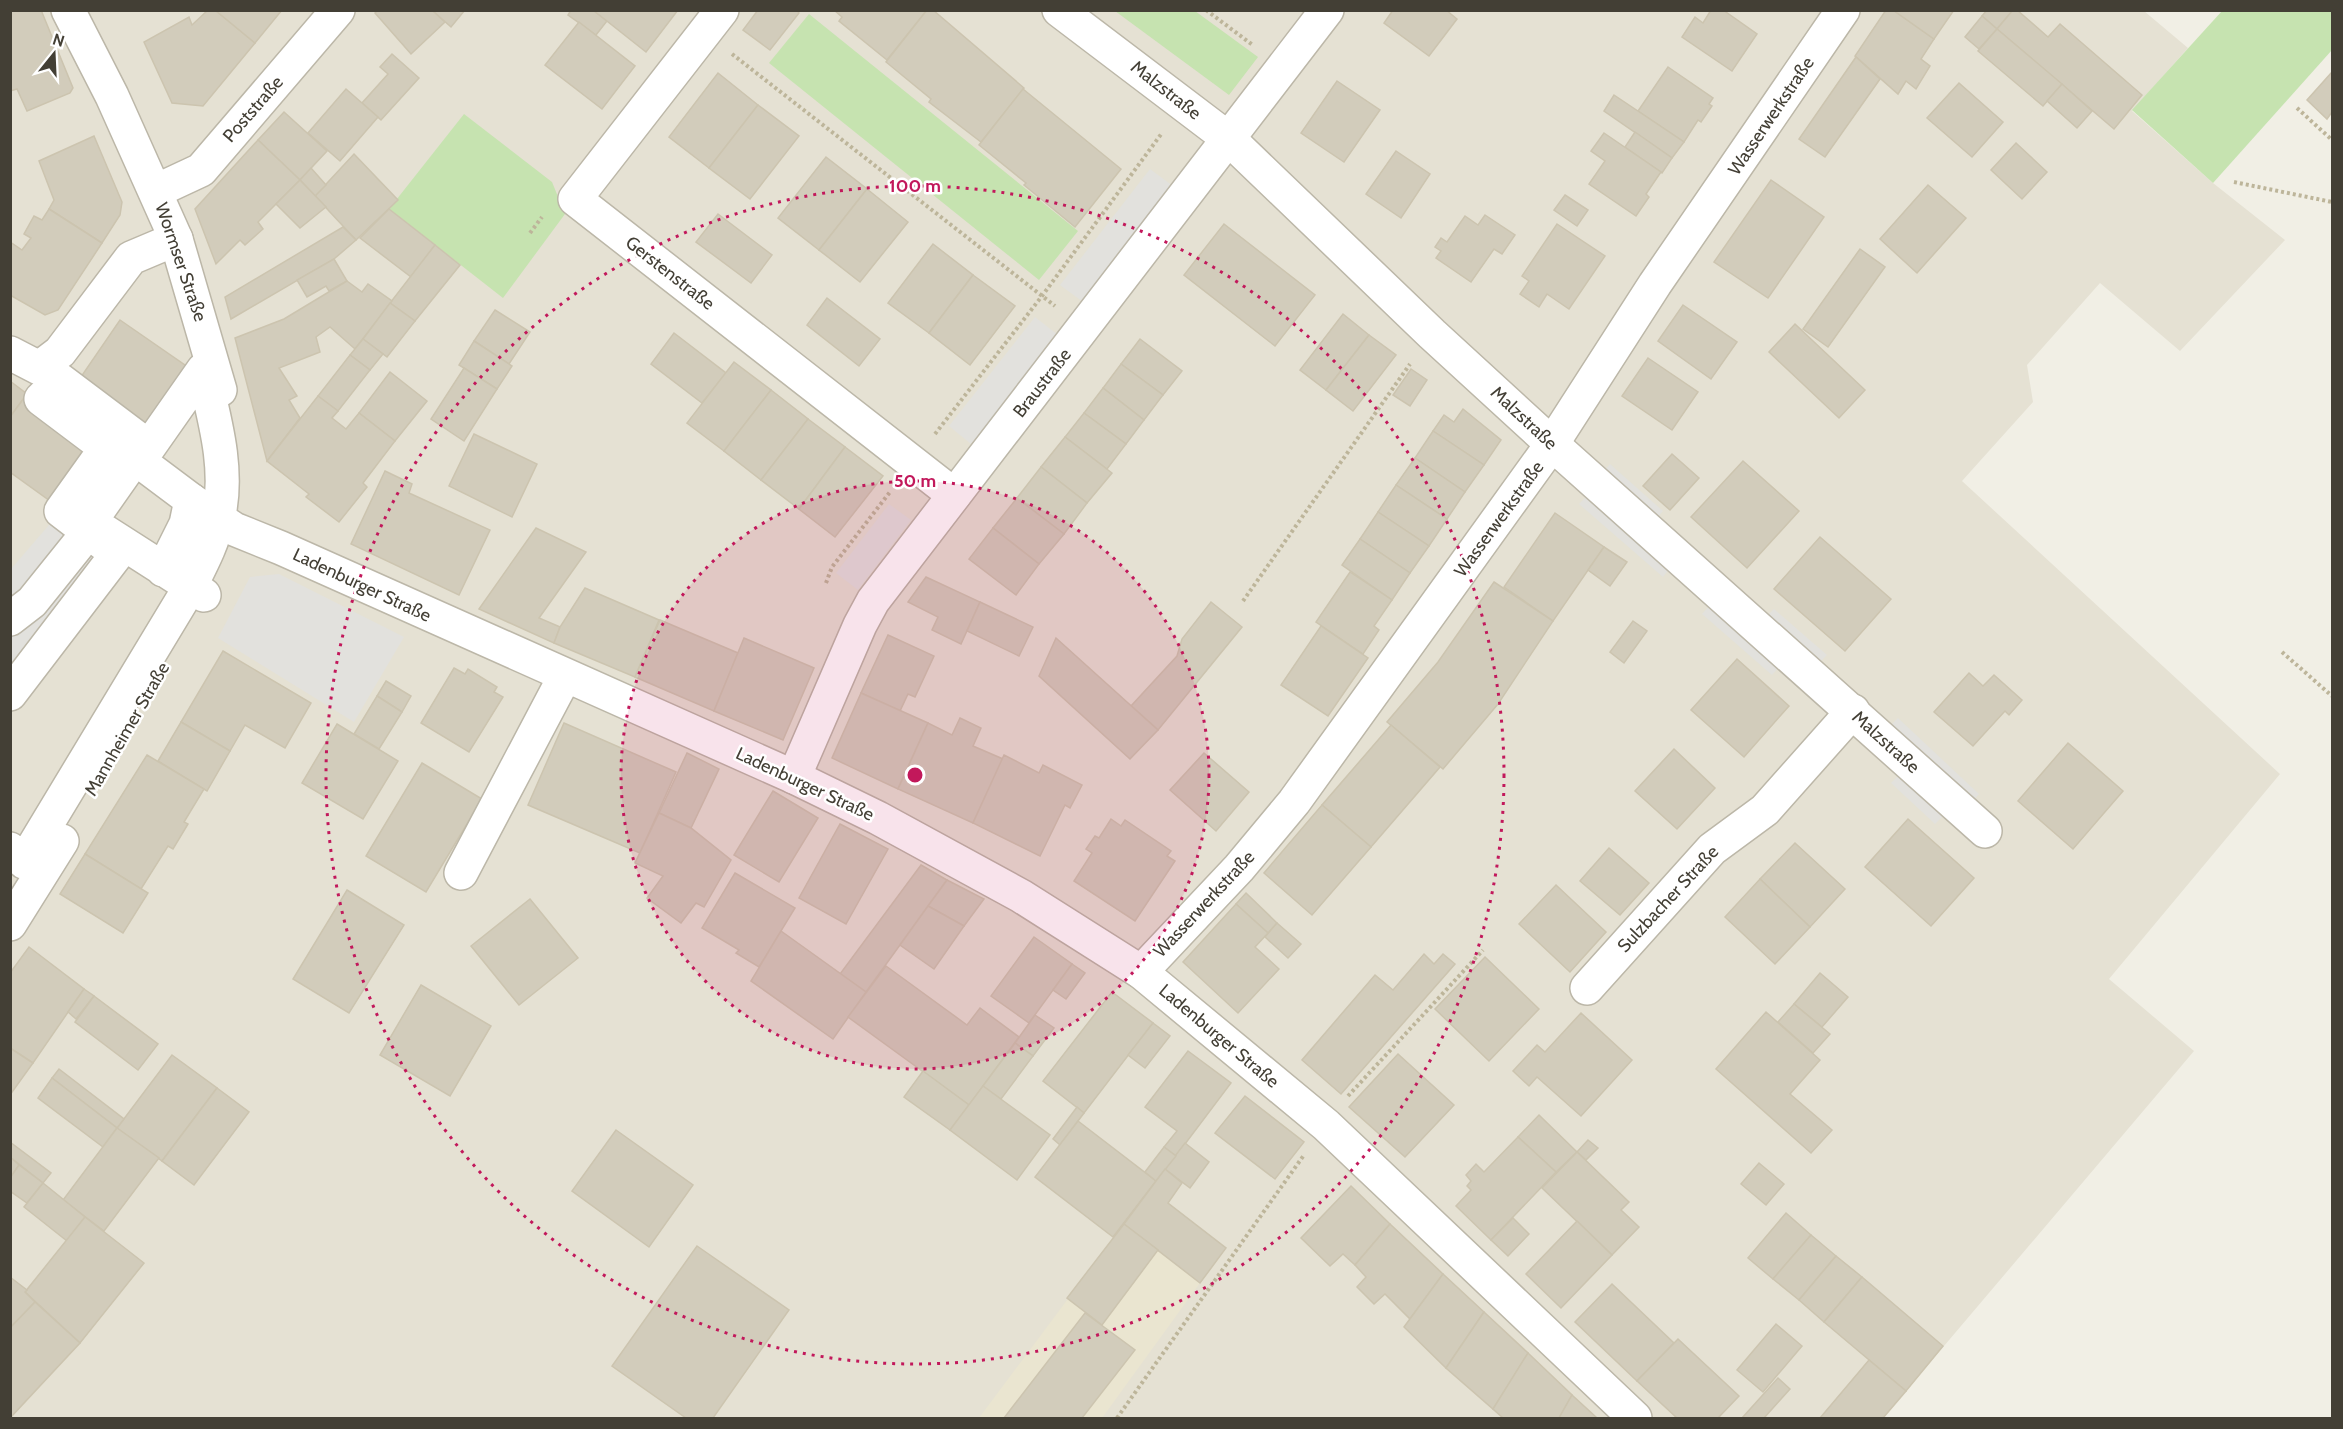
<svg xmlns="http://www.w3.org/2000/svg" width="2343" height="1429" font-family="Cabin,sans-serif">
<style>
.residential{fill:#e5e1d3}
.education{fill:#eae5d0}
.green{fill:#c6e3b0}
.parking{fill:#e2e1dd}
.building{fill:#d2ccbb;stroke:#ccc4af;stroke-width:1.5}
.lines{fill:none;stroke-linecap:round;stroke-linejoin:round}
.minor-casing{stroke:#bcb7a8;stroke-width:36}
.path{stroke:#bdb59a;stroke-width:4;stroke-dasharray:3 3;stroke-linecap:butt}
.minor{stroke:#fff;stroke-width:33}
.ring{fill:none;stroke:#c2185b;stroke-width:3;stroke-dasharray:3 6}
.labels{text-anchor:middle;stroke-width:5;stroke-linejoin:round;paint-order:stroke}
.street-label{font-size:18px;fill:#433f35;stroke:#fff}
.centre{fill:#c2185b;stroke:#fff;stroke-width:3}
.ring-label{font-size:18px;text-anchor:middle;font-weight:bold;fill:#c2185b;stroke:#fff;stroke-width:5;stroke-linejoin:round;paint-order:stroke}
</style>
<rect width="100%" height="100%" fill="#f1efe5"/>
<polygon class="residential" points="10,11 2144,11 2188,48 2132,111 2213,183 2285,240 2180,351 2100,283 2027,365 2033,402 1962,481 2280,774 2109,979 2194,1051 1883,1418 11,1418"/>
<polygon class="education" points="1124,1224 1200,1283 1102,1418 979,1418"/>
<g class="green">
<polygon points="1115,11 1195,11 1258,57 1229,95"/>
<polygon points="2222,11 2332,11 2332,50 2213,183 2132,110"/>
<polygon points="809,14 1078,231 1039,280 769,63"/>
<polygon points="464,114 552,182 565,214 503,298 389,209"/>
</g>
<g class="parking">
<polygon points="1150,169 1173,186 1083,302 1060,285"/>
<polygon points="1035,317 1058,335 971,444 949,426"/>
<polygon points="1610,464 1663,511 1655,520 1601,474"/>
<polygon points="1587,496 1670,568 1663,577 1579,504"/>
<polygon points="889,504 911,520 858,590 836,573"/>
<polygon points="61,511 117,554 11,694 11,569"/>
<polygon points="279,574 404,637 354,722 218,638 250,577"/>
<polygon points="1710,605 1780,666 1772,675 1702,614"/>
<polygon points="1774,609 1827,655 1818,664 1765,618"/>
<polygon points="1898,718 1979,794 1972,802 1890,726"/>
<polygon points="1900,774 1944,815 1935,824 1891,783"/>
</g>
<g class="building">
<polygon points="10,10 41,10 73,88 70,93 27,111 17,89 10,91"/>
<polygon points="208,10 215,10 255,43 203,106 172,103 144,42 189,17 192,25"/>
<polygon points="215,10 282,10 255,43"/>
<polygon points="378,10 432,10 445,22 411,54 375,13"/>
<polygon points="432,10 465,10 451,27"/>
<polygon points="571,10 593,10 607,21 596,35 568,15"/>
<polygon points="593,10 678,10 646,52"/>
<polygon points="758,10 797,10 799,13 770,50 743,30"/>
<polygon points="834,10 927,10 887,60 839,21 842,17"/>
<polygon points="927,10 933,10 1024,88 981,142 929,102 931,99 886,62"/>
<polygon points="1393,10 1446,10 1457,19 1429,56 1384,23"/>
<polygon points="1711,10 1723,10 1757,34 1732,71 1682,37 1695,17 1703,23"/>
<polygon points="1886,10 1893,10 1934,39 1921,59 1930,66 1916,89 1906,81 1898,94 1855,56"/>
<polygon points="1893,10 1954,10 1934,39"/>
<polygon points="1987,10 2013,10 1997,29 1982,16"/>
<polygon points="2013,10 2017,10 2048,37 2060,24 2142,95 2114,129 1997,29"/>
<polygon points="1982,16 1997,29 1979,49 1965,37"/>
<polygon points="579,22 635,66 602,109 545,65"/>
<polygon points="1997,29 2062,84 2043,106 1978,51"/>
<polygon points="392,54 419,78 381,120 362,103 388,74 380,67"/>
<polygon points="1856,57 1880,79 1825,157 1799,139"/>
<polygon points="1668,67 1713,98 1709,104 1712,106 1701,122 1698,120 1684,142 1638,111"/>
<polygon points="2332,72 2332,112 2327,119 2307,100"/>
<polygon points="718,73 758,105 709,168 669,137"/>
<polygon points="1337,81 1380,110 1344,162 1301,133"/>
<polygon points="1959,83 2003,122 1972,157 1927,118"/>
<polygon points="2062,84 2092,111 2077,128 2047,101"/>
<polygon points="346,89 378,117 340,161 308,133"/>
<polygon points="1023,89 1121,169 1075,227 1024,185 1026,183 979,145"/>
<polygon points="1614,95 1684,142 1672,158 1604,111"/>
<polygon points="758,105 799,136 750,199 709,168"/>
<polygon points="284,112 327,151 300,180 258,140"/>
<polygon points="1635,132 1672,158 1662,173 1625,147"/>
<polygon points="1604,133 1661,172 1646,194 1649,197 1636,216 1589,184 1605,161 1591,151"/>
<polygon points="94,136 122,202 120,215 102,243 49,209 54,200 39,161"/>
<polygon points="258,140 300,180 258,222 263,229 245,245 240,240 216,264 195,209"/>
<polygon points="2016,143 2047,172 2022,199 1991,170"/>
<polygon points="1396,151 1430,174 1401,218 1366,194"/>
<polygon points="354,154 398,200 356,240 315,196"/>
<polygon points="826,157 867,189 819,250 778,218"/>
<polygon points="311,168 326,185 315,196 300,180"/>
<polygon points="300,180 326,207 300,228 276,204"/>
<polygon points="1771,180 1824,217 1768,298 1714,262"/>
<polygon points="1928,185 1966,218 1917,273 1880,239"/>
<polygon points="867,189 908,222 860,282 819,250"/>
<polygon points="1565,195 1588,210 1577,226 1554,210"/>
<polygon points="49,209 102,243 58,310 45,315 10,295 10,242 22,250 31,238 24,234 34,216 42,220"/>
<polygon points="389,209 435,245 411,277 360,238"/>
<polygon points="718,214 772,255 751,283 696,242"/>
<polygon points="1485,215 1515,235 1502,254 1494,249 1471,282 1436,258 1441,251 1435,247 1441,238 1447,242 1465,216 1478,225"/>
<polygon points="1224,224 1315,295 1275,346 1184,275"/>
<polygon points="1557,224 1605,256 1569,309 1547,294 1539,307 1520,294 1529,281 1522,276"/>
<polygon points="343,227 356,240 334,259 231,319 225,297"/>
<polygon points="933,244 973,275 929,333 888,303"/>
<polygon points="435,245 460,265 415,321 390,303"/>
<polygon points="1860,249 1885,267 1828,347 1803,329"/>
<polygon points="334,259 347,281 329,291 326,286 307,297 297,280"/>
<polygon points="973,275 1015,306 970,365 929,333"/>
<polygon points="347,281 362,292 368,284 392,301 355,349 330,327 316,337 320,352 279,368 297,396 289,400 300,418 267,461 235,338 284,319"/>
<polygon points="827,298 880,339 859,366 807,325"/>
<polygon points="390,303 415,321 387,357 363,339"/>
<polygon points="1683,305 1737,342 1711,379 1658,341"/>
<polygon points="495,310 530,332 509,364 474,341"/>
<polygon points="1343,314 1369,335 1326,390 1300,370"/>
<polygon points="120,320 195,372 149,439 74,387"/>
<polygon points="1795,324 1865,390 1839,418 1769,352"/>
<polygon points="674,333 726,373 702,403 651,364"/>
<polygon points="1369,335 1396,355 1353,411 1326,390"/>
<polygon points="363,339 383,354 370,370 350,355"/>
<polygon points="1140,339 1182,371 1163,395 1121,364"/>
<polygon points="474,341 512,366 497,389 459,365"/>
<polygon points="350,355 370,370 338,411 318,396"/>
<polygon points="1648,358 1698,392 1672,430 1622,396"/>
<polygon points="734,362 771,390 724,451 687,423"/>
<polygon points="1121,364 1163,395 1144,420 1103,388"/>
<polygon points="464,368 497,389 464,441 431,419"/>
<polygon points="1411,369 1427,380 1410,406 1393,395"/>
<polygon points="390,372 427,401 395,441 359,413"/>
<polygon points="10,381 27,394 10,417"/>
<polygon points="1103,388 1144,420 1126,444 1084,413"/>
<polygon points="771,390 808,419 761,480 724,451"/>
<polygon points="27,394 101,447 57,506 10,472 10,417"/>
<polygon points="318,396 338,411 332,418 346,429 359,413 395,441 363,483 367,487 339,522 306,497 309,494 267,461"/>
<polygon points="1463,409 1501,440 1484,465 1433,431 1444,415 1454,422"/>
<polygon points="1084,413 1126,444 1107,469 1065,437"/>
<polygon points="808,419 845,447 799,509 761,480"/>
<polygon points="1433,431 1484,465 1465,492 1415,458"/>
<polygon points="474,434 537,464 512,517 449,486"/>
<polygon points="1065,437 1112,473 1087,503 1041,467"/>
<polygon points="845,447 883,476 835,537 799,509"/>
<polygon points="1672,454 1699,478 1670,510 1643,486"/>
<polygon points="1415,458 1465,492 1447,519 1396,485"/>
<polygon points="1743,461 1799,511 1747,568 1691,517"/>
<polygon points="1041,467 1087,503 1064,534 1017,498"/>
<polygon points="385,471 412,484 409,493 490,530 459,595 351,544"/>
<polygon points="1396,485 1447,519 1429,546 1378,512"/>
<polygon points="1017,498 1064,534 1039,564 993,528"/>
<polygon points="1378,512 1429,546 1410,573 1360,539"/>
<polygon points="1555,513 1604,547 1553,621 1504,587"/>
<polygon points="536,528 586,552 539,618 560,627 554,643 479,609"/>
<polygon points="993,528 1039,564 1016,595 969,559"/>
<polygon points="1820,537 1891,599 1845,651 1774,589"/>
<polygon points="1360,539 1410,573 1392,600 1342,565"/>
<polygon points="1604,547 1627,562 1610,586 1588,570"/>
<polygon points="1350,572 1392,600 1374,626 1379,630 1363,654 1316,622"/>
<polygon points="926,577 980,602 961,644 932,630 938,617 908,602"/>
<polygon points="1494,582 1553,621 1498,704 1443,769 1387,722 1438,662"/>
<polygon points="585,588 659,620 635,677 554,643 560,627"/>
<polygon points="980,602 1033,627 1019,656 967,631"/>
<polygon points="1211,602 1242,627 1158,730 1131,706 1177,656 1182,639"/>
<polygon points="660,620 738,653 714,711 635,677"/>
<polygon points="1633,621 1647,631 1624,663 1610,652"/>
<polygon points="1321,626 1368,658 1328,716 1281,685"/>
<polygon points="888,635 934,656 915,697 908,694 900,711 861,693"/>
<polygon points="744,638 814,668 783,740 714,711"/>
<polygon points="1056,638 1158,730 1130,759 1039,676"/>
<polygon points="223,651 311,703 285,748 245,725 230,751 181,722"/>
<polygon points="1737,659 1789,706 1744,757 1691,710"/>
<polygon points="454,668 465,674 468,669 497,687 494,692 503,697 469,752 421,723"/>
<polygon points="1969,673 1983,686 1994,675 2022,700 2009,715 2005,711 1973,746 1934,712"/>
<polygon points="386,681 411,696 402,712 377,696"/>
<polygon points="861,693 928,723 898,789 832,758"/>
<polygon points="377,696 402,712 379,749 354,734"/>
<polygon points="960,718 981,728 973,746 1003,759 973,823 898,789 928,723 952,735"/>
<polygon points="181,722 230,751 207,791 158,761"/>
<polygon points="564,723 676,772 640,853 528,805"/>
<polygon points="337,724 398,761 363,819 302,783"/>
<polygon points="1391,725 1440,767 1371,847 1322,805"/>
<polygon points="2068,743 2123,791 2073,849 2018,801"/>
<polygon points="1674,749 1715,788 1677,829 1635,791"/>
<polygon points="687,753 719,769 691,828 659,813"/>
<polygon points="1204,753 1249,792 1216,831 1170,790"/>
<polygon points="147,755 204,789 184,822 188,824 173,849 168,846 141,889 85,854"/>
<polygon points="1004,755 1039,773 1043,765 1082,785 1070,808 1065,805 1040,856 973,823"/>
<polygon points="422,763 482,799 426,892 366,856"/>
<polygon points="773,791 818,818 779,882 734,855"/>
<polygon points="1322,805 1371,847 1312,915 1264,873"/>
<polygon points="659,813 691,828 731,860 704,907 696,903 681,923 647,898 663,876 635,863"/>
<polygon points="1111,819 1121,826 1125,820 1171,851 1167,856 1175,861 1135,921 1074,881 1092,853 1086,849 1095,836 1099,838"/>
<polygon points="1908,819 1974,878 1931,926 1865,867"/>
<polygon points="840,824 888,849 846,924 799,898"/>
<polygon points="1795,843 1845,889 1810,927 1760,879"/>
<polygon points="1609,848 1649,883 1620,915 1580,881"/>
<polygon points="85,854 148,893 123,933 60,894"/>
<polygon points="921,865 947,880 866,992 840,974"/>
<polygon points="735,873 795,908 759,967 736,953 739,950 702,928"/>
<polygon points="1760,879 1810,927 1775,964 1725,917"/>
<polygon points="947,880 984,899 964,926 928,906"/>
<polygon points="1556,885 1606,932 1570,972 1519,924"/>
<polygon points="347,890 404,925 349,1013 293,979"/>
<polygon points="1246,893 1277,923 1268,933 1236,904"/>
<polygon points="530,899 578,958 519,1005 471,946"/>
<polygon points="1236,904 1268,933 1255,947 1279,969 1238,1013 1183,962"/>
<polygon points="928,906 964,926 934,969 900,945"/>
<polygon points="1277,923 1301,944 1288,958 1265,937"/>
<polygon points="781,931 866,992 833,1039 751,981"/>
<polygon points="1034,937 1072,964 1029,1023 991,996"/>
<polygon points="29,947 84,989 33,1063 10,1048 10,973"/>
<polygon points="1424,954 1434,964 1443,954 1455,964 1341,1094 1302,1060 1375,975 1393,990"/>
<polygon points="1485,957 1539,1009 1489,1061 1435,1009"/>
<polygon points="1072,964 1085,973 1066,999 1053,990"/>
<polygon points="886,966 967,1025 980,1008 1019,1037 969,1105 848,1017"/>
<polygon points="1820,973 1848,997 1822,1027 1794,1004"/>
<polygon points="421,985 491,1026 450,1096 380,1055"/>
<polygon points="84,989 94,996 76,1019 68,1012"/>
<polygon points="1112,992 1153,1023 1084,1113 1043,1081"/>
<polygon points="94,996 158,1044 138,1070 75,1022"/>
<polygon points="1794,1004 1830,1034 1813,1053 1778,1022"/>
<polygon points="1766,1012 1820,1060 1790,1094 1832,1130 1811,1153 1716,1069"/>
<polygon points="1581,1013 1632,1060 1581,1116 1537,1077 1529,1086 1513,1071 1537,1045 1545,1052"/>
<polygon points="1035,1015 1054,1028 1033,1056 1015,1043"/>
<polygon points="1153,1023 1170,1036 1145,1068 1128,1055"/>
<polygon points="1015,1043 1033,1056 1001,1099 983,1086"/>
<polygon points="10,1048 33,1063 10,1095"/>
<polygon points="1188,1051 1231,1083 1176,1156 1164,1147 1177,1131 1145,1107"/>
<polygon points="1398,1054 1454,1105 1405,1157 1349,1107"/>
<polygon points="172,1055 217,1088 162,1161 117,1128"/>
<polygon points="59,1069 124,1119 117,1128 52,1078"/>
<polygon points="923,1071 969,1105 950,1130 904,1097"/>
<polygon points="52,1078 117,1128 103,1147 38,1098"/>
<polygon points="983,1086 1050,1135 1017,1180 950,1130"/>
<polygon points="217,1088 249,1112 194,1185 162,1161"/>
<polygon points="1245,1096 1304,1142 1275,1179 1215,1133"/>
<polygon points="1077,1107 1084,1113 1060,1145 1053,1139"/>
<polygon points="1539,1115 1577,1152 1556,1172 1518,1137"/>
<polygon points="1078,1121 1156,1181 1113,1237 1035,1177"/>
<polygon points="117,1128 159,1158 104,1231 63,1200"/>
<polygon points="616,1130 693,1185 649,1247 572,1191"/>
<polygon points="1518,1137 1556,1172 1491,1240 1456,1206 1471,1190 1467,1186 1471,1181 1466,1175 1476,1164 1484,1172"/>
<polygon points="1588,1140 1598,1148 1586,1160 1577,1152"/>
<polygon points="10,1142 51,1173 43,1183 10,1157"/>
<polygon points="1185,1143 1209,1162 1190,1188 1165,1169"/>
<polygon points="1164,1147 1176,1156 1156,1181 1145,1172"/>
<polygon points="1577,1152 1629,1202 1621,1210 1639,1227 1612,1255 1542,1188"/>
<polygon points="10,1157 19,1165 10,1178"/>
<polygon points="1759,1163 1784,1184 1766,1205 1741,1184"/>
<polygon points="19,1165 43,1183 27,1203 10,1191 10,1178"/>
<polygon points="1165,1169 1182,1183 1168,1203 1226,1248 1200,1283 1124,1224"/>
<polygon points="43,1183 85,1217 67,1241 24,1207"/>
<polygon points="1351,1186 1390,1224 1355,1265 1343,1254 1330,1266 1301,1238"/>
<polygon points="1786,1213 1811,1235 1773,1279 1748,1258"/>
<polygon points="85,1217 144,1263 80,1343 25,1292"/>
<polygon points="1513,1218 1529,1234 1508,1256 1491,1240"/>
<polygon points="1577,1221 1612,1255 1561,1308 1526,1274"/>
<polygon points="1124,1224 1158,1250 1102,1325 1067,1298"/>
<polygon points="1390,1224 1443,1274 1410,1319 1385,1294 1374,1304 1357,1287 1366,1277 1355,1265"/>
<polygon points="1811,1235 1836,1256 1799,1300 1773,1279"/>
<polygon points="697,1246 789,1310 713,1418 686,1418 612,1366"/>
<polygon points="1836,1256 1862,1277 1824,1322 1799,1300"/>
<polygon points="1443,1274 1484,1312 1446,1368 1404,1327"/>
<polygon points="10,1277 27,1290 25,1292 35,1302 11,1327"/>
<polygon points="1862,1277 1943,1346 1906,1391 1824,1322"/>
<polygon points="1612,1284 1674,1343 1637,1381 1575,1322"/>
<polygon points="35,1302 80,1343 10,1418 10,1328"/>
<polygon points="1484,1312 1528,1353 1493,1409 1446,1368"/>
<polygon points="1085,1313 1135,1350 1082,1418 1004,1418"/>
<polygon points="1776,1324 1802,1346 1763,1392 1737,1370"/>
<polygon points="1678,1339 1739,1396 1718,1418 1677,1418 1637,1381"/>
<polygon points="1528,1353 1572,1395 1559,1418 1503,1418 1493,1409"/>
<polygon points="1869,1360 1906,1391 1883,1418 1820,1418"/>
<polygon points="1778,1378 1790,1389 1764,1418 1742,1418"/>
<polygon points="1572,1395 1597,1418 1559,1418"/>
</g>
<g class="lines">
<g class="minor-casing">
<g id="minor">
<polyline points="68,10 112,96 176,239 220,390"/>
<polyline points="722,10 575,199 954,495"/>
<polyline points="1059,10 1229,139 1432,334 1552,444 1985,831"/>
<polyline points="156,191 201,170 338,10"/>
<polyline points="10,353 39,368 60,352 131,258 176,239"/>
<polyline points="191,500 234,529 281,548 794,777 878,818 1021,896 1141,972 1326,1125 1635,1418"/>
<polyline points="163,570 186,524 191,500 135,458 90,522 204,595"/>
<polyline points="10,619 32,602 77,546"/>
<path d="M10 694 117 554 61 511 106 448 41 399 60 380 149 447 203 370C214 417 230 470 218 519 213 543 201 565 190 587L24 862 10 849"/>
<polyline points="794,777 860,625 873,601 1327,10"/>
<polyline points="461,873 565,676"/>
<polyline points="10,924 62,841"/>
<polyline points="1141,972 1239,868 1294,802 1552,444 1655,284 1843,10"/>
<polyline points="1587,988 1712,849 1765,810 1853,711"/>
</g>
</g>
<g class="path">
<polyline points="1206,10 1254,46"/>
<polyline points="732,54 1055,306"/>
<polyline points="2297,108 2332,140"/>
<polyline points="2234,182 2332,202"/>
<polyline points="530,233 542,217"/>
<polyline points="935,434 1042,296 1162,133"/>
<polyline points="826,583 832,567 890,492"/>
<polyline points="1243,601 1410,364"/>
<polyline points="2282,652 2332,696"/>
<polyline points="1348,1096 1483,950"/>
<polyline points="1117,1418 1304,1155"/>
</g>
<use href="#minor" class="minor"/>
</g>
<circle cx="915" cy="775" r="294" fill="#c2185b" fill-opacity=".12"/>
<g class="ring">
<circle cx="915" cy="775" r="294"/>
<circle cx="915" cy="775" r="589"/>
</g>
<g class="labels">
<g class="street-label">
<text transform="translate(1166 90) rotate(38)" y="6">Malzstraße</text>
<text transform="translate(253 109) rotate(-49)" y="6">Poststraße</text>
<text transform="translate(1771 116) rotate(-56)" y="6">Wasserwerkstraße</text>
<text transform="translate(181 262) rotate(71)" y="6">Wormser Straße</text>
<text transform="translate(670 273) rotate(38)" y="6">Gerstenstraße</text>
<text transform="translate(1042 383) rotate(-52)" y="6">Braustraße</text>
<text transform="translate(1524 418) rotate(43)" y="6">Malzstraße</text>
<text transform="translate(1499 519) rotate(-54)" y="6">Wasserwerkstraße</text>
<text transform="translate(362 585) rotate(25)" y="6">Ladenburger Straße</text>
<text transform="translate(127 729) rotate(-60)" y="6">Mannheimer Straße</text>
<text transform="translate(1886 742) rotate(42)" y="6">Malzstraße</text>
<text transform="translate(805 784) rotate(25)" y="6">Ladenburger Straße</text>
<text transform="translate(1668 899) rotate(-47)" y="6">Sulzbacher Straße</text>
<text transform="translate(1204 904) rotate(-47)" y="6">Wasserwerkstraße</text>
<text transform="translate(1219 1036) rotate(40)" y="6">Ladenburger Straße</text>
</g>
</g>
<circle cx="915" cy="775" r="9" class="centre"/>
<g class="ring-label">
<text x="915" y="192">100 m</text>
<text x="915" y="487">50 m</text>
</g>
<rect width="2343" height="1429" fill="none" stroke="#433f35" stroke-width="24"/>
<g transform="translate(54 54) rotate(18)" stroke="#ffffff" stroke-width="4.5" paint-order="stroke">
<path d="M0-4.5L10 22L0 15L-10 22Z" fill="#433f35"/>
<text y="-9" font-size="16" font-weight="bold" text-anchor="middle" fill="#433f35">N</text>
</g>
</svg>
